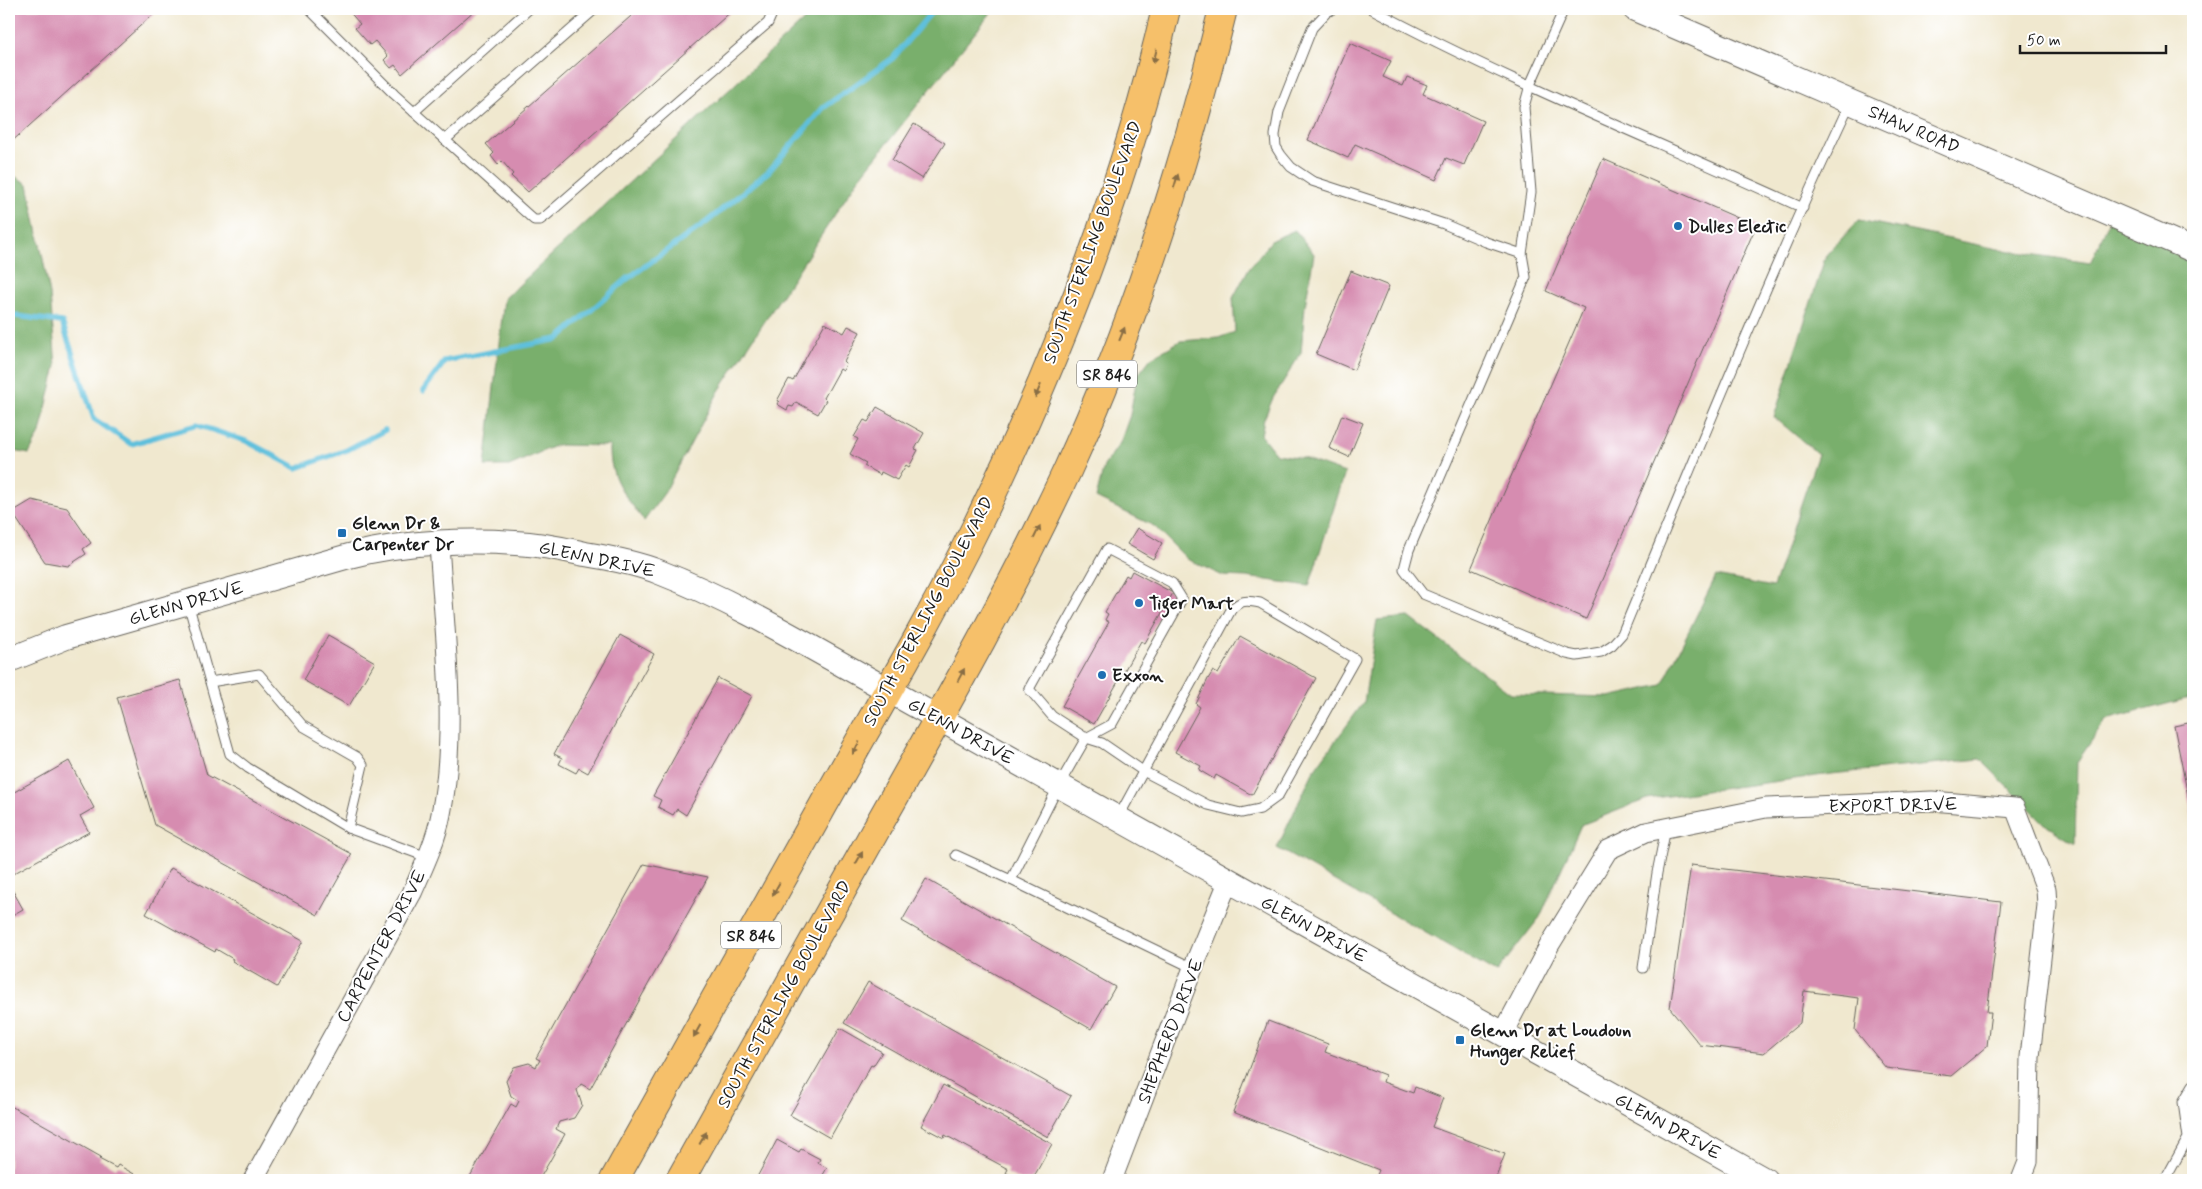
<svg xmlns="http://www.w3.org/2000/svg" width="2202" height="1189" font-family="Mynerve,sans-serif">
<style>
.forest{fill:#79af6c;stroke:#4a6644}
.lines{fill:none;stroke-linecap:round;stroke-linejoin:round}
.stream{stroke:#5ec0dc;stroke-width:5.5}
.building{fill:#d68cb0}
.service-casing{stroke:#66635b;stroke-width:11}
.minor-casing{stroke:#66635b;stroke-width:21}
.tertiary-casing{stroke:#66635b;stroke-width:26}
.primary-casing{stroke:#66635b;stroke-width:30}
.service{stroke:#fff;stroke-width:9}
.minor{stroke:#fff;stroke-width:19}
.tertiary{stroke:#fff;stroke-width:24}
.primary{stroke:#f6c06b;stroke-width:28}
.oneway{fill:#896e44}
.poi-dot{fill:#1f6fb2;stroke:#fff;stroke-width:2}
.labels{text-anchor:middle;stroke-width:4;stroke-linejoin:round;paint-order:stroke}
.shield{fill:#fff;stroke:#606060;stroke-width:1}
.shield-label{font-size:16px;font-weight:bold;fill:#1c1c1c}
.street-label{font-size:18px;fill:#1c1c1c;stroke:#fff}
.poi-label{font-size:18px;font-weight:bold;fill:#1c1c1c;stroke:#fff;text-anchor:start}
</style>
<rect width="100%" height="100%" fill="#fff"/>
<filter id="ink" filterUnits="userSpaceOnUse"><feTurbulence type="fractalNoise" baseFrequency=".02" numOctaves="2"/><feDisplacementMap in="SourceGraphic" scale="10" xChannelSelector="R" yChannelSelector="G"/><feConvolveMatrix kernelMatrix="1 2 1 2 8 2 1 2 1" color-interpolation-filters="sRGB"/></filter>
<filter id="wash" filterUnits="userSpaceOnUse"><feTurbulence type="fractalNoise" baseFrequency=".0096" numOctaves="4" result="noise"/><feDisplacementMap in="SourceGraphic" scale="20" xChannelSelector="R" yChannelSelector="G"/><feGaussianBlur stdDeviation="1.12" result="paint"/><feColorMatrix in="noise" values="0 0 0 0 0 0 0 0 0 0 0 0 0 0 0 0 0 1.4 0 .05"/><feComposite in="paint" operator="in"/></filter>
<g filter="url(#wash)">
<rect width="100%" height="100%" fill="#f0e8cf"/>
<g class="forest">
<path d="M816 9H994L857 181 719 391 665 492 644 521C625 495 609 479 610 446L557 445 509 466H485L504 299Z"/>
<polygon points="9,173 28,184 50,294 56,366 40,433 29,454 9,450"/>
<polygon points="2112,215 2193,250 2193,697 2106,720 2077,762 2075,844 2047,826 1980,759 1831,774 1647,799 1581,825 1540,917 1496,973 1277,848 1314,770 1364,702 1377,620 1409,617 1511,694 1609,697 1662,685 1716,576 1773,587 1818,454 1774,417 1826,255 1859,220 1998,249 2090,263"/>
<polygon points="1295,230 1314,254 1305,306 1301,353 1273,398 1264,419 1261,435 1276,454 1303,458 1345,473 1309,586 1246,577 1223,576 1187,559 1154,526 1096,498 1104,466 1120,443 1130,415 1137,376 1151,358 1180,341 1218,338 1235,332 1233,298 1249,268 1272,240"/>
</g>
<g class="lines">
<g class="stream">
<polyline points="9,315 62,322 94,419 131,444 197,425 246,441 297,468 347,450 385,430"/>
<polyline points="423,391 445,361 558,339 627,279 708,221 769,171 823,108 893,58 934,9"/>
</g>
</g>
<g id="blocks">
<g class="building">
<polygon points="9,9 159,9 9,144"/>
<polygon points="340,9 476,9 402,74 395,65 391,68 384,60 388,56 375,41 370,45 355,28 360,24 347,9 343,13"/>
<polygon points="639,9 734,9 528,192 511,176 513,174 502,161 498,165 491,156 494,153 486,144"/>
<polygon points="1350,43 1391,61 1383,77 1403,86 1407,77 1427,85 1423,94 1483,121 1464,165 1446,158 1436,180 1355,144 1348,158 1308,140"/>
<polygon points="914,124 945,143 922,179 892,160"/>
<polygon points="1603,159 1756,226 1586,619 1471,569 1584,308 1546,291"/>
<polygon points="1351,271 1389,286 1354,370 1316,354"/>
<polygon points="825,323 844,333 848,326 860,332 844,362 846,364 843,371 840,369 824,398 826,400 818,414 796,402 793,407 789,406 787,410 777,404 779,401 777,401 789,379 793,381"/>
<polygon points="877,407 924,433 915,449 918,450 909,467 906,465 897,480 881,472 880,475 864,466 866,463 850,454 858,439 854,437 864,420 868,422"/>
<polygon points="1342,415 1363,423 1349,457 1329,448"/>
<polygon points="32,500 67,508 91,543 83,549 86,554 68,566 45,562 12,512"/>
<polygon points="1137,528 1162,543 1153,559 1127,544"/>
<polygon points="1132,571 1173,593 1145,643 1141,641 1094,724 1062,706 1109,622 1105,620 1108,614 1105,612 1126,575 1129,577"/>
<polygon points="328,635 375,662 349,706 303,680"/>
<polygon points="620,635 654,654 588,773 579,768 576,773 559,764 562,758 554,754"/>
<polygon points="1240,636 1316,678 1252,795 1216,775 1214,779 1199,770 1201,766 1175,752 1200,707 1196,704 1208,679 1213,671 1218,674"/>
<polygon points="718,678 752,696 686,815 677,809 673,815 658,807 661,800 653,796"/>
<polygon points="180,680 207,775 352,854 318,915 155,825 117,697"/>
<polygon points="2193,722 2193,815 2192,816 2174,726"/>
<polygon points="69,761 94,808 80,816 89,832 9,876 9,795"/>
<polygon points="644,864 708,877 590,1089 581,1084 577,1090 582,1105 574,1118 559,1122 556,1129 565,1134 539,1180 468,1180 511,1104 516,1107 519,1101 511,1096 506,1081 514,1067 529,1063 536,1067 540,1060 536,1058"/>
<polygon points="1691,865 2001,902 1987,1012 1991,1012 1987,1046 1951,1076 1886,1068 1855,1030 1859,998 1804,991 1800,1023 1764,1053 1700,1045 1670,1008"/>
<polygon points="171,868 303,941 277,987 232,961 233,959 216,949 215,952 146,914"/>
<polygon points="926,879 1115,987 1091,1029 902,921"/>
<polygon points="9,884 23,909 9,917"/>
<polygon points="868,982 1071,1096 1048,1137 844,1023"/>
<polygon points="1268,1021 1328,1044 1325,1052 1385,1075 1383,1082 1413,1093 1415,1087 1443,1098 1432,1127 1505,1154 1495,1180 1375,1180 1379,1170 1233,1112"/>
<polygon points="840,1028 882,1052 873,1066 871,1065 830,1138 790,1115"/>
<polygon points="943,1085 1052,1144 1032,1180 1020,1180 1006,1173 1008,1169 945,1135 944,1138 921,1126"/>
<polygon points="9,1105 101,1157 99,1159 116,1168 118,1165 145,1180 9,1180"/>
<polygon points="777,1140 799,1152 801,1149 820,1159 818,1163 827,1168 820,1180 756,1179"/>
</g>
</g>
</g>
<g filter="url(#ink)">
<use href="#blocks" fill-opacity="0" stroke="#66635b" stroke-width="1"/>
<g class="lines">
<g class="service-casing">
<g id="service">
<polyline points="309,9 394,94 534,220 540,220 547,215 768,23 772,14 772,9"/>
<path d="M1333 9 1327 12 1312 28 1279 112 1275 135 1276 147 1281 155 1291 167 1312 181 1444 224 1486 242 1522 254 1526 277 1409 550 1404 569 1423 594 1567 654 1577 656 1601 652 1612 645 1622 634C1696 456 1768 277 1850 103"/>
<path d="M1372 9C1511 83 1659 142 1803 208"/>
<polyline points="414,112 529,9"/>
<polyline points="445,140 595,9"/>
<polyline points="1522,254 1531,192 1524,107 1530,85 1564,9"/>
<polyline points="188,603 230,754 248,768 348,828 427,857"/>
<polyline points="210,682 259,674 303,726 357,757 363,765 348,828"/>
<path d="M1119 816 1231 610C1240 600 1246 600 1260 603L1355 659 1278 796 1260 809 1241 813 1208 805 1143 771 1102 743 1086 738 1052 716 1029 689 1107 549 1172 583 1182 599 1112 724 1086 738 1059 785 1011 880 1193 968"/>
<polyline points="956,855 1011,880"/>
<polyline points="1643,968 1657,873 1666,828"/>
<polyline points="2165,1180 2188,1138 2183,1102 2193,1085"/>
</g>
</g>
<g class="minor-casing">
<g id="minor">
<polyline points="1503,1033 1549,946 1608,850 1646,832 1766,808 1932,801 2015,808 2046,889 2047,905 2030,1057 2028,1162 2021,1180"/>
<path d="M253 1180 412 893C423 868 436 841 441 814 458 728 444 631 439 543"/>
<polyline points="1112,1180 1193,968 1228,882"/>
</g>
</g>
<g class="tertiary-casing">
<g id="tertiary">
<polyline points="1635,9 2193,250"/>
<path d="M9 660 66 637 349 556C404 541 472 539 529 544 548 546 567 550 585 554 610 558 636 563 659 572 739 603 813 649 888 690L1765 1180"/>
</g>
</g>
<g class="primary-casing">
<g id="primary">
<path d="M614 1180C684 1055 754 929 824 804 876 711 931 619 978 523 1058 359 1125 186 1166 9"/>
<path d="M680 1180C744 1065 808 949 874 833 941 714 1009 595 1067 471 1134 325 1185 165 1223 9"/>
</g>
</g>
<use href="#service" class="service"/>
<use href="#minor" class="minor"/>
<use href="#tertiary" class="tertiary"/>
<use href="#primary" class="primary"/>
</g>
<defs><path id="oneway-solid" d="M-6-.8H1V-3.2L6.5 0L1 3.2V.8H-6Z" transform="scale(1.25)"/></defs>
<g class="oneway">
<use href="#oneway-solid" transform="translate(1155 56) rotate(104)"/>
<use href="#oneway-solid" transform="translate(1176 181) rotate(-73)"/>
<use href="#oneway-solid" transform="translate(1122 334) rotate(-68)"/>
<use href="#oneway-solid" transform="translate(1038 391) rotate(113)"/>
<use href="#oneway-solid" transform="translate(1037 532) rotate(-64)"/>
<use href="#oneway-solid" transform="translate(961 675) rotate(-62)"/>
<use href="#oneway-solid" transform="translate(856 748) rotate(119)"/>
<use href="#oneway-solid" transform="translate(859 858) rotate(-61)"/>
<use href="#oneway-solid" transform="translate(776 889) rotate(119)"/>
<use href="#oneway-solid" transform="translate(697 1031) rotate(119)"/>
<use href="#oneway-solid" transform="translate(703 1138) rotate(-61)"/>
</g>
</g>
<g class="poi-dot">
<circle cx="1678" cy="226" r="5"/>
<rect x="337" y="528" width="10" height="10" rx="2.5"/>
<circle cx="1139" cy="603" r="5"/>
<circle cx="1102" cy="675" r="5"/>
<rect x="1455" y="1035" width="10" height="10" rx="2.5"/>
</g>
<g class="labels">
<g class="shield">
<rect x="1077" y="360.5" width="60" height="27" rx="4"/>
<rect x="721" y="921.5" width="60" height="27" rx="4"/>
</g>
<g class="shield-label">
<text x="1107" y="380">SR 846</text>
<text x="751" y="941">SR 846</text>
</g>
<g class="street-label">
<text transform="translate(1914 129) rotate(23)" y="6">SHAW ROAD</text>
<text transform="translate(1092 242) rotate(-70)" y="6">SOUTH STERLING BOULEVARD</text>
<text transform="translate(597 559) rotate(12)" y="6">GLENN DRIVE</text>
<text transform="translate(186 603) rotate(-16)" y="6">GLENN DRIVE</text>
<text transform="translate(928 611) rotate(-62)" y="6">SOUTH STERLING BOULEVARD</text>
<text transform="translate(961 731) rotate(29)" y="6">GLENN DRIVE</text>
<text transform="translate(1893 805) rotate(-1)" y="6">EXPORT DRIVE</text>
<text transform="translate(1314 929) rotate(29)" y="6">GLENN DRIVE</text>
<text transform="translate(381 946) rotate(-62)" y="6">CARPENTER DRIVE</text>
<text transform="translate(784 994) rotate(-61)" y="6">SOUTH STERLING BOULEVARD</text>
<text transform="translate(1170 1031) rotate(-69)" y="6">SHEPHERD DRIVE</text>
<text transform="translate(1668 1126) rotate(29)" y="6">GLENN DRIVE</text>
</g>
<g class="poi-label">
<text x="1688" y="232">Dulles Electic</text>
<text x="352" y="529">Glenn Dr &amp;<tspan x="352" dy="21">Carpenter Dr</tspan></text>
<text x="1149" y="609">Tiger Mart</text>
<text x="1112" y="681">Exxon</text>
<text x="1470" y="1036">Glenn Dr at Loudoun<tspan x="1470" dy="21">Hunger Relief</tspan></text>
</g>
</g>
<rect width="2202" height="1189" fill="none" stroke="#fff" stroke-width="30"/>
<path d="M2020 45v8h146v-8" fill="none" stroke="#1c1c1c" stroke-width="2.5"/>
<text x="2027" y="45" font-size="15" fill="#1c1c1c" stroke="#ffffff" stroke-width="4" paint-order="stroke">50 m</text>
</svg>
